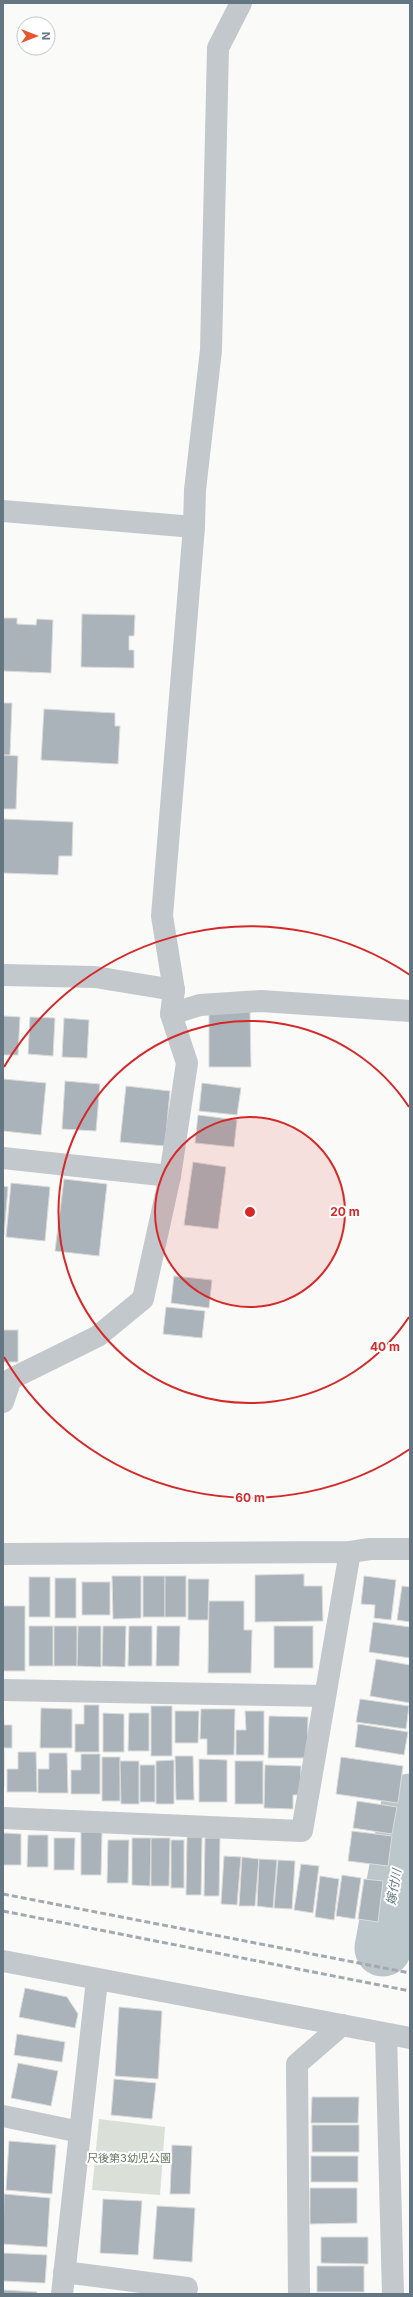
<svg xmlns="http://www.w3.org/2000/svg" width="413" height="2297" font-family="Inter,'Noto Sans JP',sans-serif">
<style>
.green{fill:#dadfd7}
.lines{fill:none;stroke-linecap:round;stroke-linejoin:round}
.river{stroke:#bbc7cb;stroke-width:57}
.building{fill:#aab3b9;stroke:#dcdcda}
.minor{stroke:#c3c8cc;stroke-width:22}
.rail{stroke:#a2aab0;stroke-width:3;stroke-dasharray:6 3;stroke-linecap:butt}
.ring{fill:none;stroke:#d62828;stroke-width:2}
.labels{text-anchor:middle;stroke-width:4;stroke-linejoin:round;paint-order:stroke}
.park-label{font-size:11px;fill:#687a64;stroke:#fff}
.water-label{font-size:12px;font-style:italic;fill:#60757c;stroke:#fff}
.centre{fill:#d62828;stroke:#fff;stroke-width:2}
.ring-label{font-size:12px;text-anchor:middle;font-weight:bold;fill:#d62828;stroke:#fff;stroke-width:4;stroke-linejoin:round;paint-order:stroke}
</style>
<rect width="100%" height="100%" fill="#fafaf8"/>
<polygon class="green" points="99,2119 165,2127 160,2195 92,2190"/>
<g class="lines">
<polyline class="river" points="383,1948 410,1802"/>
</g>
<g class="building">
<polygon points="82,614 135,615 134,636 129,636 129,650 134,650 134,668 81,667"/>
<polygon points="3,618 17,618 17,624 36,625 37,619 53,620 51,673 3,671"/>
<polygon points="3,703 12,703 10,755 3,755"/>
<polygon points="44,709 115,713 115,726 120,726 118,764 41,760"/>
<polygon points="3,755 18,756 16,809 3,809"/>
<polygon points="3,819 73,822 72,856 59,856 58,875 3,873"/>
<polygon points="250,1011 251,1067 209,1067 209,1012"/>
<polygon points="3,1016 20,1017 18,1055 3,1055"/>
<polygon points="30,1017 55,1018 53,1056 28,1054"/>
<polygon points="64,1018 89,1020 87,1058 62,1057"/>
<polygon points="3,1079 46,1083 41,1135 3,1131"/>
<polygon points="65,1081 100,1084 96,1131 62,1129"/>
<polygon points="202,1083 241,1088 237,1115 199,1111"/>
<polygon points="126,1086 170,1091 165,1146 120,1142"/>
<polygon points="198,1115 237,1120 234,1147 195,1143"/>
<polygon points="193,1162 226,1167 218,1229 184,1225"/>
<polygon points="64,1179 107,1184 99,1256 55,1251"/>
<polygon points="11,1183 50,1187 45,1241 6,1237"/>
<polygon points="3,1186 8,1187 4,1235 3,1235"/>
<polygon points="174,1276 212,1280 209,1308 171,1303"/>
<polygon points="166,1307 205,1311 202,1338 163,1334"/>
<rect x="3" y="1330" width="15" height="32"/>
<polygon points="304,1574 304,1586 322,1586 323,1621 255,1622 255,1575"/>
<polygon points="112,1576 141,1576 141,1618 113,1619"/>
<rect x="143" y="1576" width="22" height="41"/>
<rect x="165" y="1576" width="21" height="41"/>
<polygon points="364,1576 396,1580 391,1620 374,1618 375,1605 361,1604"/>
<rect x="29" y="1577" width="21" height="40"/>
<rect x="55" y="1578" width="21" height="40"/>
<polygon points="188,1579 209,1579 208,1620 188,1620"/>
<rect x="82" y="1582" width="28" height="33"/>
<polygon points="402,1586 410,1587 410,1622 397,1620"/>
<polygon points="209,1601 244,1601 244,1630 252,1630 251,1673 208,1673"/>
<rect x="3" y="1606" width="22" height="65"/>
<polygon points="373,1622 410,1627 410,1658 369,1652"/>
<rect x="29" y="1626" width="24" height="40"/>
<rect x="54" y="1626" width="23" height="40"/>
<polygon points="78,1626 101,1626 101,1667 77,1666"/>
<polygon points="103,1626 126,1626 125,1667 102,1666"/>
<polygon points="129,1626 152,1626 152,1666 128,1666"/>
<polygon points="157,1626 180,1626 179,1666 156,1666"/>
<rect x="274" y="1626" width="39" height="42"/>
<polygon points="376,1659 410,1665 410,1703 370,1696"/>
<polygon points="360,1699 409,1706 406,1729 356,1722"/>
<polygon points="84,1705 99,1705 99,1752 75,1752 75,1724 84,1724"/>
<rect x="151" y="1706" width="21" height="50"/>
<polygon points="3,1708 4,1725 12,1725 12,1748 3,1748"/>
<polygon points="41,1708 72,1709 72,1748 40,1748"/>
<polygon points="201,1709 235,1709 234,1755 207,1755 207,1739 200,1739"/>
<polygon points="175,1711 199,1711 198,1743 175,1743"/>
<polygon points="245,1711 264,1711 264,1755 236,1755 236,1730 246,1730"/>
<polygon points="103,1713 124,1714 124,1752 103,1752"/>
<polygon points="129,1713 149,1713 149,1751 128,1751"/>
<polygon points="269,1716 308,1717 307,1758 268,1758"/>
<polygon points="358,1724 408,1732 404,1755 355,1747"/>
<rect x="3" y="1751" width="1" height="35"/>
<polygon points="18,1752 36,1752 37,1792 7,1792 7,1769 18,1769"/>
<polygon points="49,1753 67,1753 68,1793 38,1793 38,1769 49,1769"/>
<polygon points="81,1754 100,1754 100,1794 71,1794 71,1770 81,1770"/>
<polygon points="175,1756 193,1756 194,1800 176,1800"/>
<rect x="102" y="1757" width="18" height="44"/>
<polygon points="341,1757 403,1766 398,1803 336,1794"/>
<polygon points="199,1759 227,1760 227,1802 199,1802"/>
<polygon points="174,1760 174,1804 156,1804 156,1761"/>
<polygon points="120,1761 139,1761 139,1804 121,1804"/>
<rect x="235" y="1761" width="28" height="43"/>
<rect x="140" y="1765" width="15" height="37"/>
<polygon points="265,1765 301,1766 300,1795 293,1795 293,1809 264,1808"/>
<polygon points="357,1801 397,1807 392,1834 353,1828"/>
<polygon points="352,1831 392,1836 388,1866 348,1861"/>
<polygon points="81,1832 102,1832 101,1875 81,1875"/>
<polygon points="3,1833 21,1834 21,1865 3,1865"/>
<polygon points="28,1835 48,1835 48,1867 27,1867"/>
<polygon points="187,1837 202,1837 201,1895 186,1895"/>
<polygon points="54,1838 75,1838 74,1870 54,1870"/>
<polygon points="132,1838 151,1838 150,1886 132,1885"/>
<polygon points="151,1838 170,1838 169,1886 151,1886"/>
<polygon points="205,1838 220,1838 219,1896 204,1896"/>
<polygon points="108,1840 129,1840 128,1883 107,1883"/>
<rect x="171" y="1840" width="13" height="48"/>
<polygon points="224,1856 241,1857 237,1905 221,1904"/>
<polygon points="242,1857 259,1859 255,1906 239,1906"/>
<polygon points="259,1859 277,1860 273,1908 257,1906"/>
<polygon points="278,1860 295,1861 292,1909 274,1908"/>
<polygon points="301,1864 319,1866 313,1913 294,1910"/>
<polygon points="342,1875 361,1878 355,1919 336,1916"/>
<polygon points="320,1876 339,1879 334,1920 315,1917"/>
<polygon points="364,1879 383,1881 378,1922 358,1919"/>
<polygon points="25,1988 67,1997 78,2014 75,2028 19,2017"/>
<polygon points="119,2007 162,2011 158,2079 115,2076"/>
<polygon points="17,2034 65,2042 62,2062 14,2055"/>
<polygon points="18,2063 58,2071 51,2106 11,2098"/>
<polygon points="114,2079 156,2083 152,2119 111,2115"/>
<polygon points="312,2097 359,2097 358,2123 311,2123"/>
<rect x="312" y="2125" width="47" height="27"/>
<polygon points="9,2141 56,2145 52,2194 6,2190"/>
<polygon points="172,2145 192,2146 190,2194 170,2194"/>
<rect x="311" y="2156" width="47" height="26"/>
<polygon points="310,2188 357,2188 357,2223 310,2224"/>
<polygon points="4,2194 50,2198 47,2247 3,2244"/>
<polygon points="103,2199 142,2201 138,2255 100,2253"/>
<polygon points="157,2206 195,2208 192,2262 153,2259"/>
<polygon points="321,2237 368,2237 368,2264 321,2263"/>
<polygon points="3,2253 47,2255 45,2283 3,2281"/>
<rect x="317" y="2266" width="47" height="26"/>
<polygon points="3,2290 37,2292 37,2294 3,2294"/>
</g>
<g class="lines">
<g class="minor">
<polyline points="3,511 194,527"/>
<polyline points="3,975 95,977 174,990"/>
<polyline points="171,1014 200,1005 261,1001 410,1011"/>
<polyline points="3,1158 170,1176"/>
<polyline points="3,1402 11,1379 98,1336 143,1299 170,1176 187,1063 171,1014 174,990 162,916 194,527 195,490 211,350 218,48 241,3"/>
<polyline points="3,1554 350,1552 370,1549 410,1549"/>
<polyline points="3,1690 325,1696"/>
<polyline points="3,1818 302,1831 350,1552"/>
<polyline points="3,1961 410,2038"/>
<polyline points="386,2034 393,2294"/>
<polyline points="3,2116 80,2132"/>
<polyline points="64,2272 187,2288"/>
<polyline points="62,2294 97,1980"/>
<polyline points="299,2294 297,2064 342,2025"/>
</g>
<g class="rail">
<polyline points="3,1894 410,1973"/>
<polyline points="3,1911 410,1991"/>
</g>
</g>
<circle cx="250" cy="1212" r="95" fill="#d62828" fill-opacity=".12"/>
<g class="ring">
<circle cx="250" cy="1212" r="95"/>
<path d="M409 1317A191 191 0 1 1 409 1107"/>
<path d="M410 1449A286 286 0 0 1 4 1357M4 1067A286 286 0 0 1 410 975"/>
</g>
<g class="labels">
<g class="park-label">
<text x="129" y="2162">尺後第3幼児公園</text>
</g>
<g class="water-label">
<text transform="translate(394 1887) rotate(-80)" y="4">嫁付川</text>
</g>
</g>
<circle cx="250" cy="1212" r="6" class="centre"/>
<g class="ring-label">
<text x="345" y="1216">20 m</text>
<text x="385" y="1351">40 m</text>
<text x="250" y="1502">60 m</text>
</g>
<rect width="413" height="2297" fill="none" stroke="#657683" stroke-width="8"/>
<g transform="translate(36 36) rotate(90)"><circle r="19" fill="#ffffff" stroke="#c1c8cd"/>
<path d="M0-3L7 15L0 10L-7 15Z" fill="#e4572e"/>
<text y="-6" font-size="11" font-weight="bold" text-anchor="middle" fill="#657683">N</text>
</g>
</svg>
